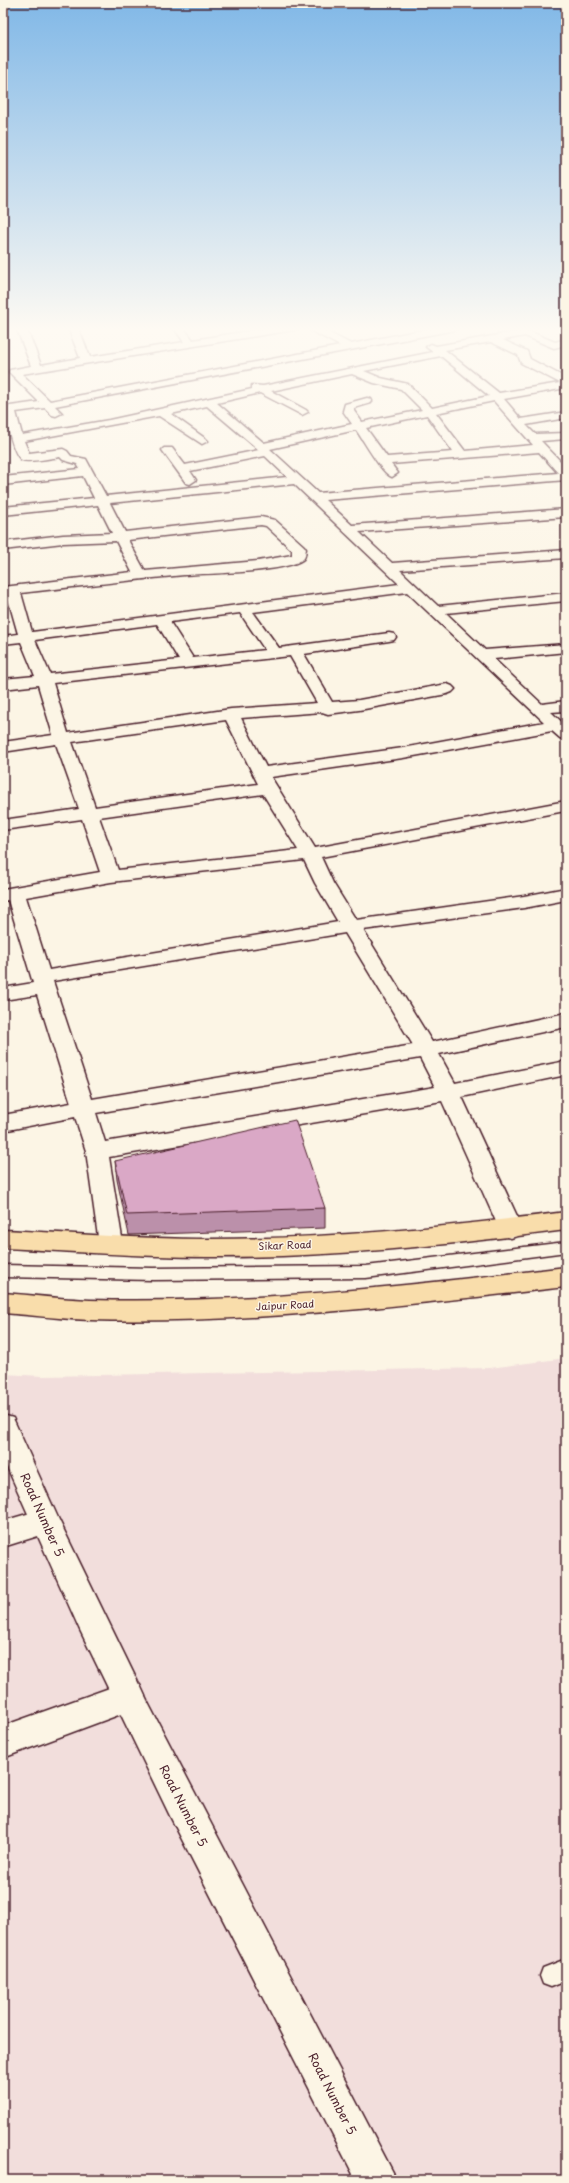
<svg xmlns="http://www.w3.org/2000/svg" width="569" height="2183" font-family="'Playpen Sans',sans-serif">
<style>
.built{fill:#f2dedc}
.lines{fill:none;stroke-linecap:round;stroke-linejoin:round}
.lane-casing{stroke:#4a1f2b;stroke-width:3}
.street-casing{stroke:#4a1f2b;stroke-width:3}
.secondary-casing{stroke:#4a1f2b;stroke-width:3}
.primary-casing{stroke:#4a1f2b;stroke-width:3}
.lane{fill:#fcf5e5;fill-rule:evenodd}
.street{fill:#fcf5e5;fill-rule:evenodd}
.secondary{fill:#fcf5e5;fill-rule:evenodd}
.primary{fill:#f9ddab;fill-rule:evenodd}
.wall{fill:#bb90aa;stroke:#4a1f2b}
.building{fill:#daa8c6;stroke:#4a1f2b}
.labels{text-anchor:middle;stroke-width:3;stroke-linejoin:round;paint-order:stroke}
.street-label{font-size:10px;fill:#4a1f2b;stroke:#fcf5e5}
.near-street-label{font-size:12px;fill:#4a1f2b;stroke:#fcf5e5}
</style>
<rect width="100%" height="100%" fill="#fcf5e5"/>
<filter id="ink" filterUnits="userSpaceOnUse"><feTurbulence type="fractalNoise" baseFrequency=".025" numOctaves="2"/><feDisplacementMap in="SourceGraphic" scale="8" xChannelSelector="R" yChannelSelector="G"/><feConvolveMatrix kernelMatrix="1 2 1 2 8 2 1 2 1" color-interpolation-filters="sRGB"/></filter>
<g filter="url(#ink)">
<polygon class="built" points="566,1358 566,2180 3,2180 3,1374 43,1376 490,1368"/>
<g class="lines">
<g class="lane-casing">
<g id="lane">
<polygon points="566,1242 566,1252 366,1278 153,1280 3,1277 3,1265 153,1268 366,1266"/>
<polygon points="566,1959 566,1981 551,1987 543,1984 540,1976 543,1968"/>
</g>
</g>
<g class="street-casing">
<g id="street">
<path d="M16 327H26L41 365 80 358 68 327H78L90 357 184 342 173 327H183L193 340 273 327H299L294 330 22 374 50 401 340 346 304 327H318L351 344 437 327H460L455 330 55 406 62 413 56 416 52 415 45 408 16 412 22 435 109 420 252 389V385L263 386 433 352 426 347 431 344 436 346 526 330 555 342 566 339V345L554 348 525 336 503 340 527 351 530 359 566 378V388L504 399 521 419 566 412V418L526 425 535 434 566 433V439L541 441 566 467V480L325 500 352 525 566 509V517L359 532 392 563 566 550V558L400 570 438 606 566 593V601L446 613 485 650 566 644V652L494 659 542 704 566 701V711L551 712 566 726V740L560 738 552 731 403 758 271 777 315 848 566 801 565 811 321 857 333 883 356 920 524 896 566 888V900L524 908 363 930 432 1042 566 1013V1027L439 1054 455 1083 566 1061V1075L462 1097 523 1229 520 1235 511 1238 502 1235 442 1101 109 1157 123 1244 120 1250 111 1253 102 1250 99 1244 86 1151 75 1117 3 1131V1115L71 1103 37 995 3 1000V988L33 983 8 900 3 901V889L100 872 82 819 3 830V820L79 809 56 744 3 752V742L53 735 38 685 3 689V679L35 676 21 642 3 644V636L18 634 7 595H3V587L132 572 116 541 63 543 3 550V542L63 535 112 533 98 505 3 515V507L94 498 83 476 3 485V477L80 469 77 464 63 460 60 457C52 458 28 463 22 460 13 456 7 423 5 413H3V407L39 402 9 372 10 370 31 366ZM491 342 518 355 521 363 560 383 499 393 445 350ZM441 356 489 396 432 408 408 384 381 378 364 371ZM352 374 374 383 401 389 422 410 362 422 354 411V408L371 403 372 401 371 399 367 398 345 404 343 411 352 424 264 443 217 403 260 393 302 415 308 412 306 410 271 391ZM494 401 533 445 465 451 436 413ZM207 406 259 450 185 465 172 448H164L162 450 186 483 190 484 196 480 190 471 265 456 287 477 106 496 86 459 71 456 67 451 63 449 29 453 24 441 159 416 202 444 208 441 206 439 171 414ZM427 415 453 452 387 457 366 428ZM356 430C364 441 382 474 392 477L398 473 391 464 539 452 558 473 318 493 270 449ZM294 484 399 584 32 632 21 593C75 587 130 580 184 575 210 573 282 573 302 560 306 558 305 553 306 549L304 546 275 520 261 517 125 532 110 503ZM261 525 266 526 292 550V555L258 561 145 571 128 540ZM407 592 544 722 403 748 266 767 241 718 322 712 328 714 359 710 447 694 452 692 455 689 452 686 447 684 359 700 332 702 304 654 389 641 394 640 396 637 394 634 389 633 279 648 253 612ZM240 613 265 650 193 658 170 622ZM157 624 179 660 50 674 35 640ZM290 656 317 703 231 709 68 733 53 683ZM226 720 258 784 95 807 72 742ZM263 794 298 850 118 870 99 817ZM304 860 315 883 338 922 49 970 26 897 111 882ZM345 933 413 1045 92 1099 53 981ZM420 1058 435 1087 105 1142 96 1113Z"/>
<polygon points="44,1509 54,1513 58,1522 54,1531 3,1547 3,1521"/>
<polygon points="129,1681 140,1685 145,1696 140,1707 3,1758 3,1726"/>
</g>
</g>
<g class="secondary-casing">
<polygon id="secondary" points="3,1415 13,1418 59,1520 147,1701 397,2180 356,2180 171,1818 79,1628 3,1458"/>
</g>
<g class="primary-casing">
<g id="primary">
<path d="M566 1212V1230C447 1245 328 1258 208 1257 140 1257 71 1251 3 1248V1230C71 1233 140 1239 208 1239 328 1239 447 1227 566 1212Z"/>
<path d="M566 1267V1287C408 1305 249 1324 90 1320 61 1319 32 1315 3 1313V1293C32 1295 61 1299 90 1300 249 1304 408 1286 566 1267Z"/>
</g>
</g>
<use href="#lane" class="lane"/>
<use href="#street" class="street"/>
<use href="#secondary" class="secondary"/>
<use href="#primary" class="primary"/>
</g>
<polygon class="wall" points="115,1161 325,1208 325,1228 129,1235 117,1180"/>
<polygon class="building" points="295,1120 325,1208 127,1215 115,1161"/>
</g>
<linearGradient id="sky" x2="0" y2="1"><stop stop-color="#81b8e7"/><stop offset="0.52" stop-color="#fefaf3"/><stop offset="1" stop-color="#fefaf3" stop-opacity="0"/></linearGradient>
<rect width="569" height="633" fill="url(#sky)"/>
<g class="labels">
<g class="street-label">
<text transform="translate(285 1245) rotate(-2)" y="4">Sikar Road</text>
<text transform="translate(285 1305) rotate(-3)" y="4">Jaipur Road</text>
</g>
<g class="near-street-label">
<text transform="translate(42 1515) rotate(66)" y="4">Road Number 5</text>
<text transform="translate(183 1806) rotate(63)" y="4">Road Number 5</text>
<text transform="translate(332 2094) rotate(63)" y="4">Road Number 5</text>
</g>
</g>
<rect width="569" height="2183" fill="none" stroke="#fcf5e5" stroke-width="16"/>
<rect x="8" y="8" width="553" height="2167" fill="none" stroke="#4a1f2b" stroke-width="1.5" filter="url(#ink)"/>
</svg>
